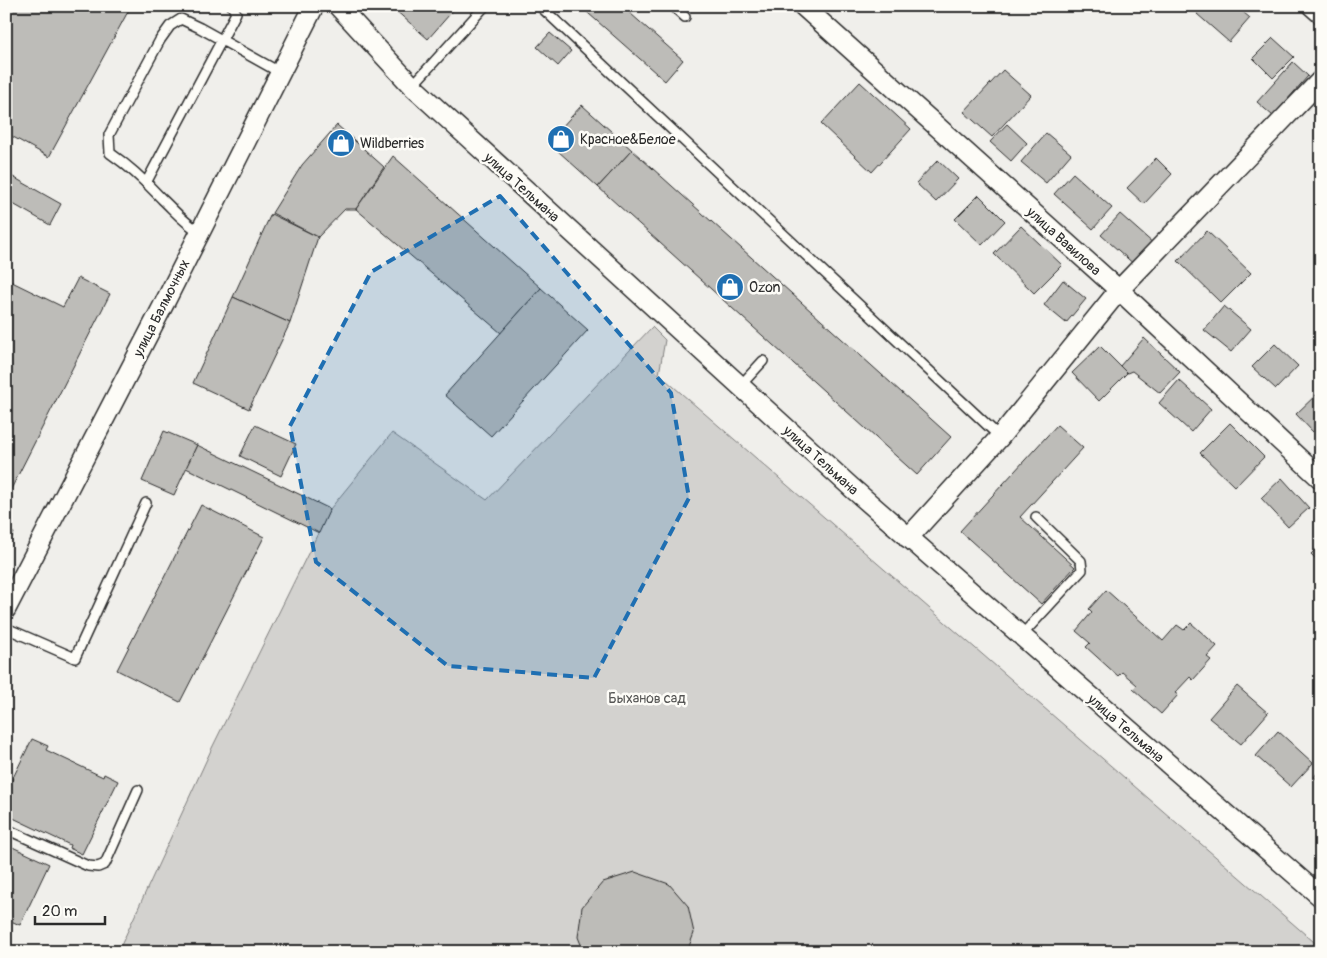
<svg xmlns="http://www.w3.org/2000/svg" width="1327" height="958" font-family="Pangolin,sans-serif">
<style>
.green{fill:#d3d2cf;stroke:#7f7e7d}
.building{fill:#bdbcb8;stroke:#2b2b2b}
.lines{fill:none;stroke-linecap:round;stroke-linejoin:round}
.lane-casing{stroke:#2b2b2b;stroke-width:12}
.street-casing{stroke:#2b2b2b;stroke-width:22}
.lane{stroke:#fdfcf7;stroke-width:9}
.street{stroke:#fdfcf7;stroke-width:19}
.marked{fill:#1f6fb2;fill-opacity:0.2;stroke:#1f6fb2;stroke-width:4;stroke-dasharray:10 6;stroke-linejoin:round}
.labels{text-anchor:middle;stroke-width:5;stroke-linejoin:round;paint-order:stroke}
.poi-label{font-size:14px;fill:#2b2b2b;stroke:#fdfcf7;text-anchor:start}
.street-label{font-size:14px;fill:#2b2b2b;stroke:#fdfcf7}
.park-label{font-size:14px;fill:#555554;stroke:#fdfcf7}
</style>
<rect width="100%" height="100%" fill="#f0efeb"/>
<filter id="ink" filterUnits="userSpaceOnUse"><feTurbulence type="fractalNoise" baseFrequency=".02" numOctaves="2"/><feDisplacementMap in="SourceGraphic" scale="10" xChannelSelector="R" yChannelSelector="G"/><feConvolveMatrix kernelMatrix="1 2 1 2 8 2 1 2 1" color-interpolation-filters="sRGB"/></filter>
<g filter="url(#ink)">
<polygon class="green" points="652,327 665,340 659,374 1321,948 1321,952 118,952 212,748 330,509 392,433 487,500"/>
<g class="building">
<polygon points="6,6 131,6 49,157 6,133"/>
<polygon points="396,6 457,6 428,39 394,9"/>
<polygon points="580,6 622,6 683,60 665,81"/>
<polygon points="1203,6 1236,6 1250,18 1229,42 1197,14"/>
<polygon points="550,33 571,51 558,66 537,47"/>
<polygon points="1273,38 1294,57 1273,78 1253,58"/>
<polygon points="1293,62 1308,76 1273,116 1257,102"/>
<polygon points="1003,70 1031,95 992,137 964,112"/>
<polygon points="860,82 911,129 872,172 821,124"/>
<polygon points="582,105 632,150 598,187 548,142"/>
<polygon points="1007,124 1027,143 1011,161 990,142"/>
<polygon points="337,125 384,167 356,209 345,209 318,237 272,213 302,165"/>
<polygon points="1046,133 1071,154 1046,183 1021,162"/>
<polygon points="632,150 951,437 917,475 598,187"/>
<polygon points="393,156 541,288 501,333 356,209"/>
<polygon points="1156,158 1172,174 1144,204 1127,188"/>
<polygon points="938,160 958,179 936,202 916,183"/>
<polygon points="6,173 61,204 50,225 6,200"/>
<polygon points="1073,173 1112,208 1093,229 1054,194"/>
<polygon points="979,195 1005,221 982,245 955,219"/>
<polygon points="271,214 318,237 290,323 233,297"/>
<polygon points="1120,214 1155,245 1136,266 1101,235"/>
<polygon points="1021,226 1062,265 1034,293 994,254"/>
<polygon points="1207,231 1251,273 1221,303 1178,261"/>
<polygon points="78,278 110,294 6,499 6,279 63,307"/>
<polygon points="1063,280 1086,299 1066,323 1044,305"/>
<polygon points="541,288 588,330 491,436 445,395"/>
<polygon points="233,297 290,323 249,409 193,383"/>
<polygon points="1224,306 1251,329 1231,352 1204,330"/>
<polygon points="1144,338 1180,372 1160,393 1132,371 1127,373 1120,366"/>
<polygon points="1275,344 1298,366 1276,389 1252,367"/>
<polygon points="1100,346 1127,373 1099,401 1072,373"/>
<polygon points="1179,380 1211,409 1191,432 1159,403"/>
<polygon points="1318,393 1321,396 1321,425 1313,432 1296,414"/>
<polygon points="1230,423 1264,457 1235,487 1200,453"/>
<polygon points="255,425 296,444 281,476 240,456"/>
<polygon points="1057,425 1083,448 1020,517 1075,567 1041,604 960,531"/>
<polygon points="164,431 197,445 174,495 142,481"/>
<polygon points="197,445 330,509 319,533 186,468"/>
<polygon points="1282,478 1309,508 1288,527 1261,498"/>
<polygon points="201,505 264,537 180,702 117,670"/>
<polygon points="6,529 14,533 6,548"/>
<polygon points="1321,544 1321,564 1311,554"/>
<polygon points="1106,590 1163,641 1177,625 1184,630 1191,623 1217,646 1207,657 1211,660 1193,680 1190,677 1175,693 1178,695 1161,714 1133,689 1137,685 1122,672 1118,676 1086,647 1090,643 1076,631 1092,612 1089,609"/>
<polygon points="1237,686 1268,713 1241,744 1209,718"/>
<polygon points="1278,731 1313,763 1291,787 1256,756"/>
<polygon points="32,739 48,746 46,750 103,777 104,774 118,781 82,854 69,848 70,845 11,817 10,820 6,818 6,792"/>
<polygon points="1321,768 1321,782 1314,777"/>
<polygon points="6,844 49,864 20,925 6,919"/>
<polygon points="635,872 669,884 688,906 694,933 687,952 584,952 578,937 582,907 603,882"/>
</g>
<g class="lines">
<g class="lane-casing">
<g id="lane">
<polyline points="540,6 1000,437"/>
<polyline points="673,6 685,17"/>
<polyline points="412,86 485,6"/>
<polyline points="146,183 236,13 232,6"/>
<path d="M200 232C183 222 176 212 162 199 146 182 129 166 110 153L109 135 160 40 170 26 181 19 200 28 281 73"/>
<polyline points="740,386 763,361"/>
<polyline points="6,628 75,658 146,503"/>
<polyline points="1021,636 1082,570 1081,561 1036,517"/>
<polyline points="6,829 88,866 98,867 105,864 138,790"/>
<polyline points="6,949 12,952"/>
</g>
</g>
<g class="street-casing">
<g id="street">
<polyline points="338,6 412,86 852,488 1321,897"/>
<polyline points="803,6 1119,290 1321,479"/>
<polyline points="1312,6 1321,14"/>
<polyline points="908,538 1000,437 1119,290 1321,80"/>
<polyline points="6,609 166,300 314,6"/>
</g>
</g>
<use href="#lane" class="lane"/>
<use href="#street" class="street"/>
</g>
</g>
<path class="marked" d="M500 196 671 393 689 498 594 678 448 666 316 562 290 426 371 272Z"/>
<defs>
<g id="shop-disc" transform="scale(1.4375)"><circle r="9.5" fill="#1f6fb2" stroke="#fdfcf7"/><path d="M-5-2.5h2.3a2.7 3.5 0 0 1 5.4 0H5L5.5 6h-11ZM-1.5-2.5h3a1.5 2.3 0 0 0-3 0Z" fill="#fff"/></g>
</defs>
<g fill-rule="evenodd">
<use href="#shop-disc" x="561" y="139"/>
<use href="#shop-disc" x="341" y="143"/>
<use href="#shop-disc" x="730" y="287"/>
</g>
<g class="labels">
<g class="poi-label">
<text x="580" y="144">Красное&amp;Белое</text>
<text x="360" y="148">Wildberries</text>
<text x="749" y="292">Ozon</text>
</g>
<g class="street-label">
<text transform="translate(522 187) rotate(42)" y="5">улица Тельмана</text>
<text transform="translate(1064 241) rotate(42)" y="5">улица Вавилова</text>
<text transform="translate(161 308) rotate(-63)" y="5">улица Балмочных</text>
<text transform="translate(821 460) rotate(42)" y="5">улица Тельмана</text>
<text transform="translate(1126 728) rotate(41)" y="5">улица Тельмана</text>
</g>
<g class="park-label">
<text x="647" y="703">Быханов сад</text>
</g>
</g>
<rect width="1327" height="958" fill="none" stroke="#fdfcf7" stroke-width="25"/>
<rect x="12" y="12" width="1302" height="933" fill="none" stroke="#2b2b2b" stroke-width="2" filter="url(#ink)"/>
<path d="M35 916v8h70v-8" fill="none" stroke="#2b2b2b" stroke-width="2.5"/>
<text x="42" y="916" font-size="15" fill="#2b2b2b" stroke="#fdfcf7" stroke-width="4" paint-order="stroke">20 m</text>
</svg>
